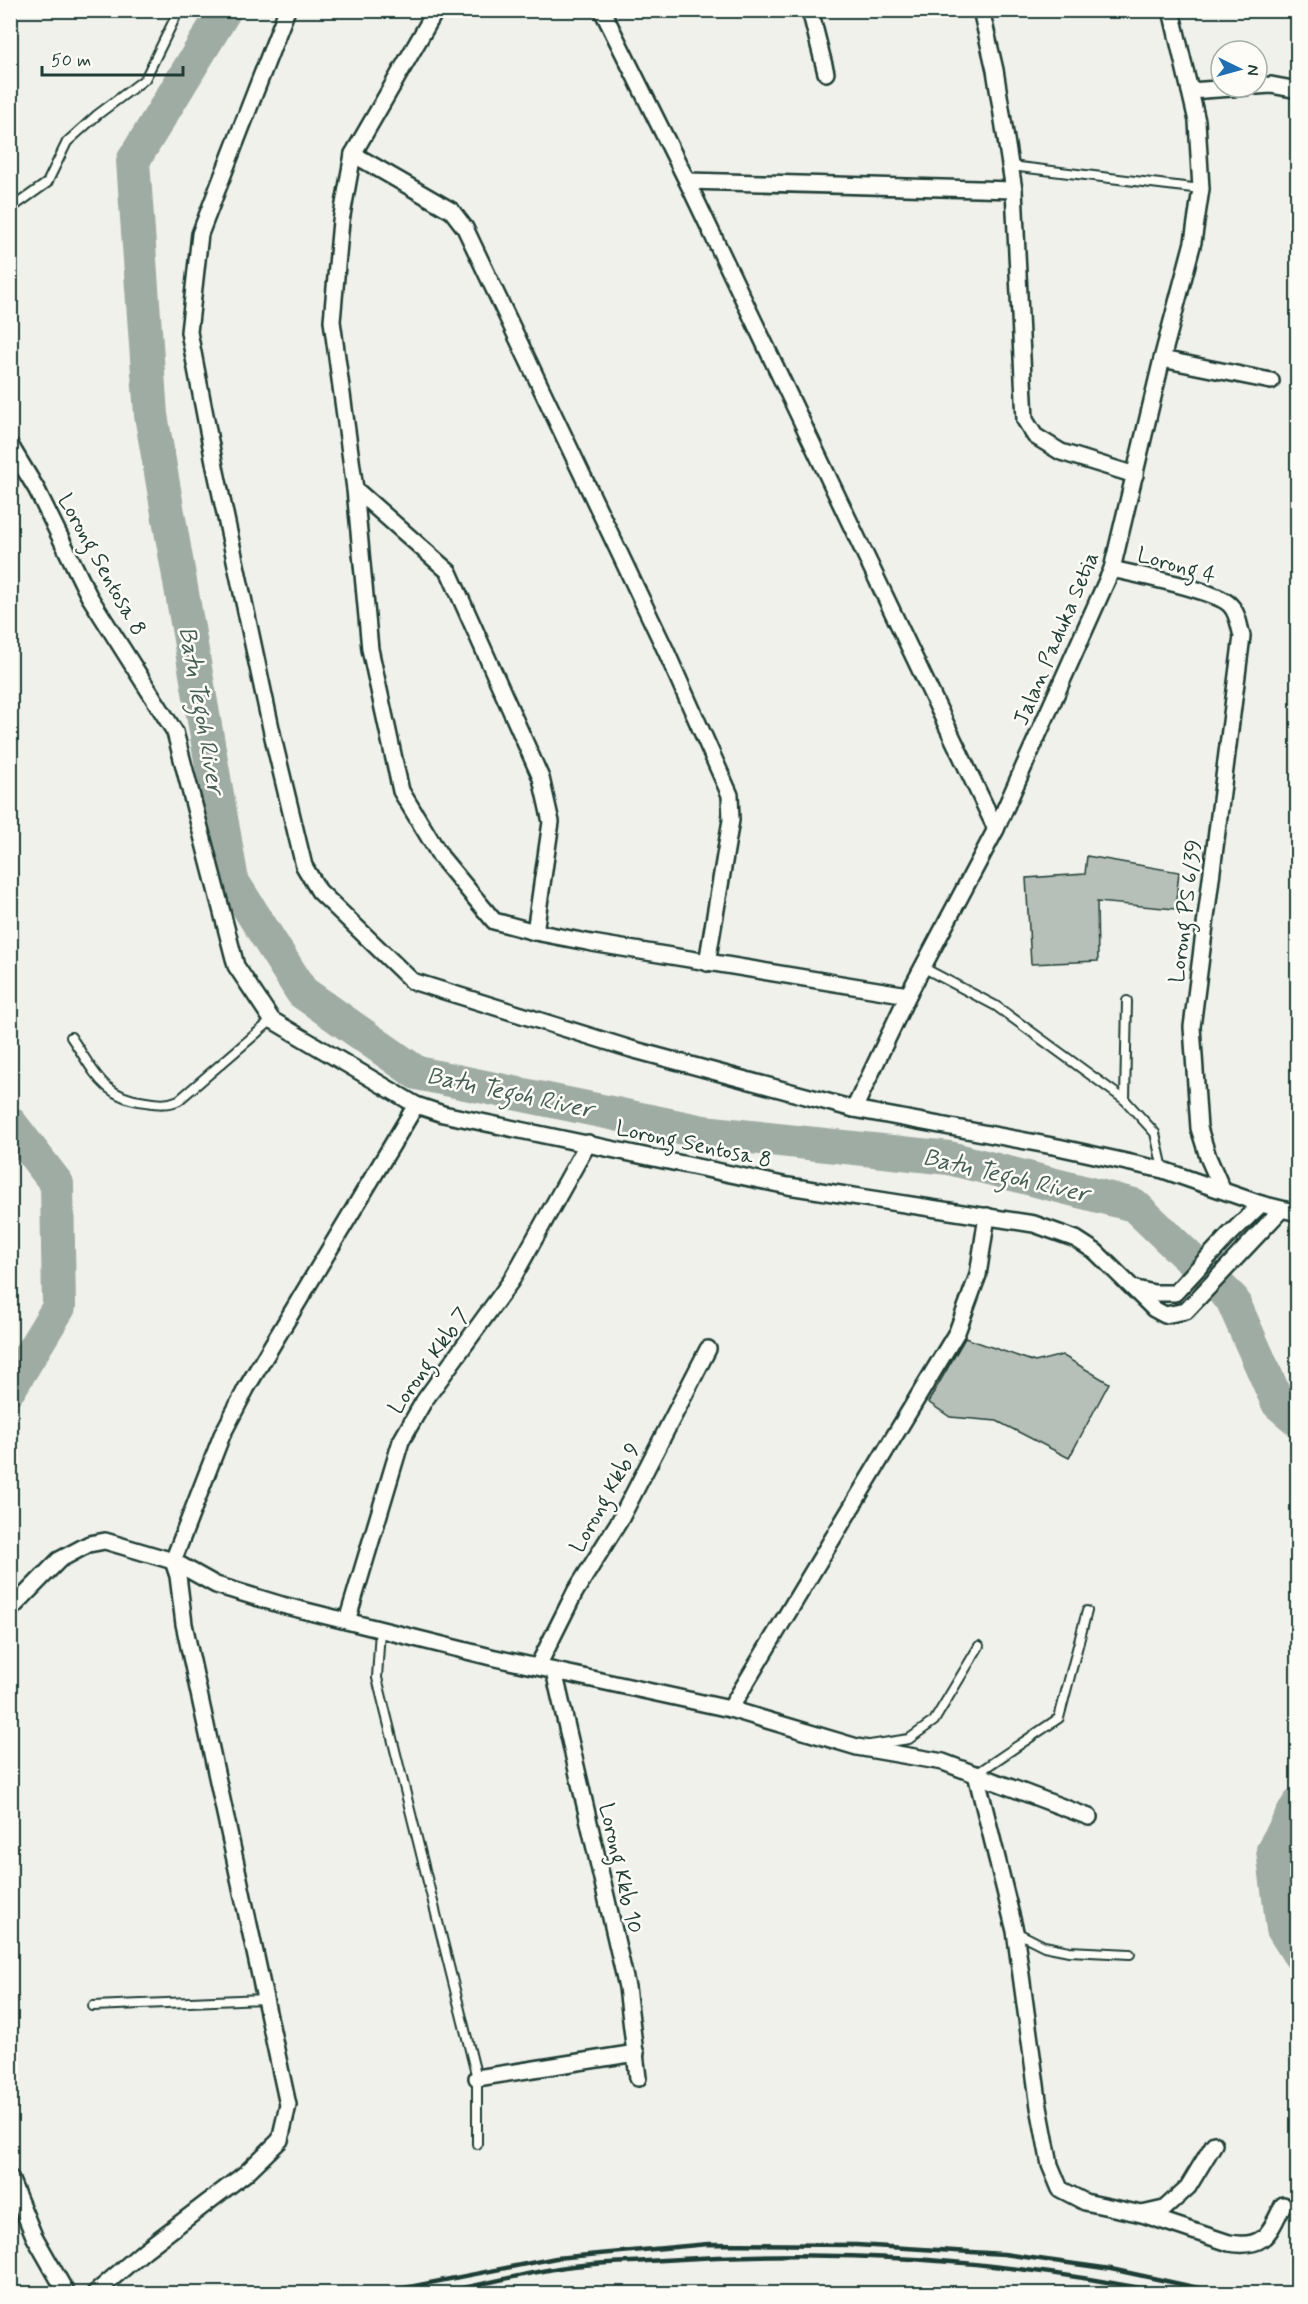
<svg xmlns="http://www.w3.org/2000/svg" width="1308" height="2304" font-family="Mynerve,sans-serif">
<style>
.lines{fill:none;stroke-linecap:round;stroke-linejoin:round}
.river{stroke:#9faca4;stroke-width:34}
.building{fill:#b6bfb8;stroke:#1f3d34;stroke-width:1.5}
.service-casing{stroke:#1f3d34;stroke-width:12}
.minor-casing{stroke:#1f3d34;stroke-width:20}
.service{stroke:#fdfcf7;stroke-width:8}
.minor{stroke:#fdfcf7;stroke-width:15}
.rail{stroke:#1f3d34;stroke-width:4.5}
.labels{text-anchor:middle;stroke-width:5;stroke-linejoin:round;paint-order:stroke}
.street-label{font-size:22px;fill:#1f3d34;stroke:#fdfcf7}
.water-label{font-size:24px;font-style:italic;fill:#455e56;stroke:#fdfcf7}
</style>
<rect width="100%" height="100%" fill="#f0f1eb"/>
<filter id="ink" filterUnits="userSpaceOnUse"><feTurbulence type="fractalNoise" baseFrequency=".0167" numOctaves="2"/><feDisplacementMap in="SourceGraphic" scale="12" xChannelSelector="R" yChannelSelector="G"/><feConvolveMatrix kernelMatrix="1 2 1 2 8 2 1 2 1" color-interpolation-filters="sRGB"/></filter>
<g filter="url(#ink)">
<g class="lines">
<g class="river">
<polyline points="225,10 133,161 151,415 232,881 302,992 417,1073 703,1132 949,1158 1134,1205 1232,1299 1278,1403 1298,1420"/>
<polyline points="10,1123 57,1184 59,1307 10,1388"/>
<polyline points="1298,1805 1273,1850 1283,1929 1298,1953"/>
</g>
</g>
<g class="building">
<polygon points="1087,856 1179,872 1175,909 1097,902 1098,961 1031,964 1026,878 1085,874"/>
<polygon points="965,1338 1035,1362 1062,1355 1109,1383 1069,1458 997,1421 950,1417 928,1402"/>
</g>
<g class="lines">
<g class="service-casing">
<g id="service">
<polyline points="1011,166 1201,189"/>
<polyline points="10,209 47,183 67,142 97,115 145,79 179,10"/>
<polyline points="924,968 996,1006 1125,1100 1155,1133 1163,1169"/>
<path d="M71 1037C94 1070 102 1098 146 1102 158 1104 168 1105 179 1100L272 1020"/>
<polyline points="1125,1100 1127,1001"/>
<polyline points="380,1629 377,1678 477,2078 477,2144"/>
<polyline points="870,1745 909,1739 934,1721 979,1646"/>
<polyline points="976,1774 1059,1718 1087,1611"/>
<polyline points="1016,1932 1044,1946 1069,1951 1130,1954"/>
<polyline points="93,2006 265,1999"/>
</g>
</g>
<g class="minor-casing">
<g id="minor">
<polyline points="287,10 200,234 189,332 215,467 274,742 304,866 319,891 412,981 631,1049 854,1109 1058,1147 1163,1170 1261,1204 1298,1213"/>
<polyline points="436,10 353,154 341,221 332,321 355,489 370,649 401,791 441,857 494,921 535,932 592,943 908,995"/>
<polyline points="602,10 687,181 996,829"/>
<polyline points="810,10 826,73"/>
<polyline points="981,10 995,70 1014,190 1025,420 1035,436 1061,452 1135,475"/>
<polyline points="1257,86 1271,85 1298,90"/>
<polyline points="1190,91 1246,87"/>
<polyline points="353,154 452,211 465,228 666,651 730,795 731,820 707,963"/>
<polyline points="687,181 1014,190"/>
<polyline points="1162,359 1271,381"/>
<polyline points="10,445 37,490 89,596 175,732 236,966 272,1020 416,1105 443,1114 788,1186 1034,1224 1076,1239 1096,1252 1154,1309 1165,1315 1186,1311 1281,1210"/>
<polyline points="355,489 449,572 541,778 551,822 535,932"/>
<path d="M1112 569C1137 575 1216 590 1230 605 1238 613 1239 626 1242 636L1192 1027 1199 1128 1208 1157 1222 1189"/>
<polyline points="854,1109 908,995 996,829 1112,569 1162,359 1193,242 1201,189 1197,121 1171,10"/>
<polyline points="1136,1289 1154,1293 1175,1293 1227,1237 1261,1204"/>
<polyline points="10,1610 59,1560 89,1544 105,1541 173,1561 216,1585 282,1605 491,1657 730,1709 857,1747 943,1762 1089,1817"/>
<polyline points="347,1621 401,1441 424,1401 511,1281 588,1143"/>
<polyline points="538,1666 575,1592 620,1520 708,1349"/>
<polyline points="554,1671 627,1987 638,2078"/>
<polyline points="730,1709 957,1332 978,1275 987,1216"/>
<polyline points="976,1774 1015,1931 1039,2107 1050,2165 1060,2189 1085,2202 1142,2214 1164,2209 1188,2187 1214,2144"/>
<polyline points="477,2078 636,2053"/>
<polyline points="10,2178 34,2236 67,2294"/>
<path d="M1142 2214 1229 2243C1265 2249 1269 2233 1283 2205"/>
<polyline points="94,2294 145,2250 246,2173 280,2140 288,2105 184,1624 178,1576 173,1561 222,1435 247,1387 416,1105"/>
</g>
</g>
<use href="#service" class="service"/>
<use href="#minor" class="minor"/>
<g class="rail">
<polyline points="374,2294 556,2258 708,2244 856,2245 1004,2254 1111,2269 1226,2294"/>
<path d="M438 2294C478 2285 518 2275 559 2268 592 2262 629 2263 663 2260 832 2248 1003 2259 1170 2294"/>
</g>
</g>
</g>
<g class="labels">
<g class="street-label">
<text transform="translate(103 564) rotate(61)" y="8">Lorong Sentosa 8</text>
<text transform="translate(1177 564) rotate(16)" y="8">Lorong 4</text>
<text transform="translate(1055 638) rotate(-67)" y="8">Jalan Paduka Setia</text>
<text transform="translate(1184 911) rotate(-83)" y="8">Lorong PS 6/39</text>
<text transform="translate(694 1143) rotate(12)" y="8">Lorong Sentosa 8</text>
<text transform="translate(428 1360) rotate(-55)" y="8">Lorong Kkb 7</text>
<text transform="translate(604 1497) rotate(-61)" y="8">Lorong Kkb 9</text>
<text transform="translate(622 1868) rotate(77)" y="8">Lorong Kkb 10</text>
</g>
<g class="water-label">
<text transform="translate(202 710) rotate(80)" y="8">Batu Tegoh River</text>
<text transform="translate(510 1092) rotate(12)" y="8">Batu Tegoh River</text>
<text transform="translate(1006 1175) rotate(13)" y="8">Batu Tegoh River</text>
</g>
</g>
<rect width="1308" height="2304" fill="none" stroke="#fdfcf7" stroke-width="36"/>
<rect x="18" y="18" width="1272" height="2268" fill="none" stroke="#1f3d34" stroke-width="2" filter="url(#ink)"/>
<g transform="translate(1239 69) rotate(95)"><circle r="28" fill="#fdfcf7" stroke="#a4b0a9" stroke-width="1.5"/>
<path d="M0-4.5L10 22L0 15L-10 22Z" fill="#1f6fb2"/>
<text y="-9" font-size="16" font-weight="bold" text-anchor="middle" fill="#1f3d34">N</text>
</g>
<path d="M42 66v9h141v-9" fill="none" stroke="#1f3d34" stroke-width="3"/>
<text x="51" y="66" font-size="18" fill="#1f3d34" stroke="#fdfcf7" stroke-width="4.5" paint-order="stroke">50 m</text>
</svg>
